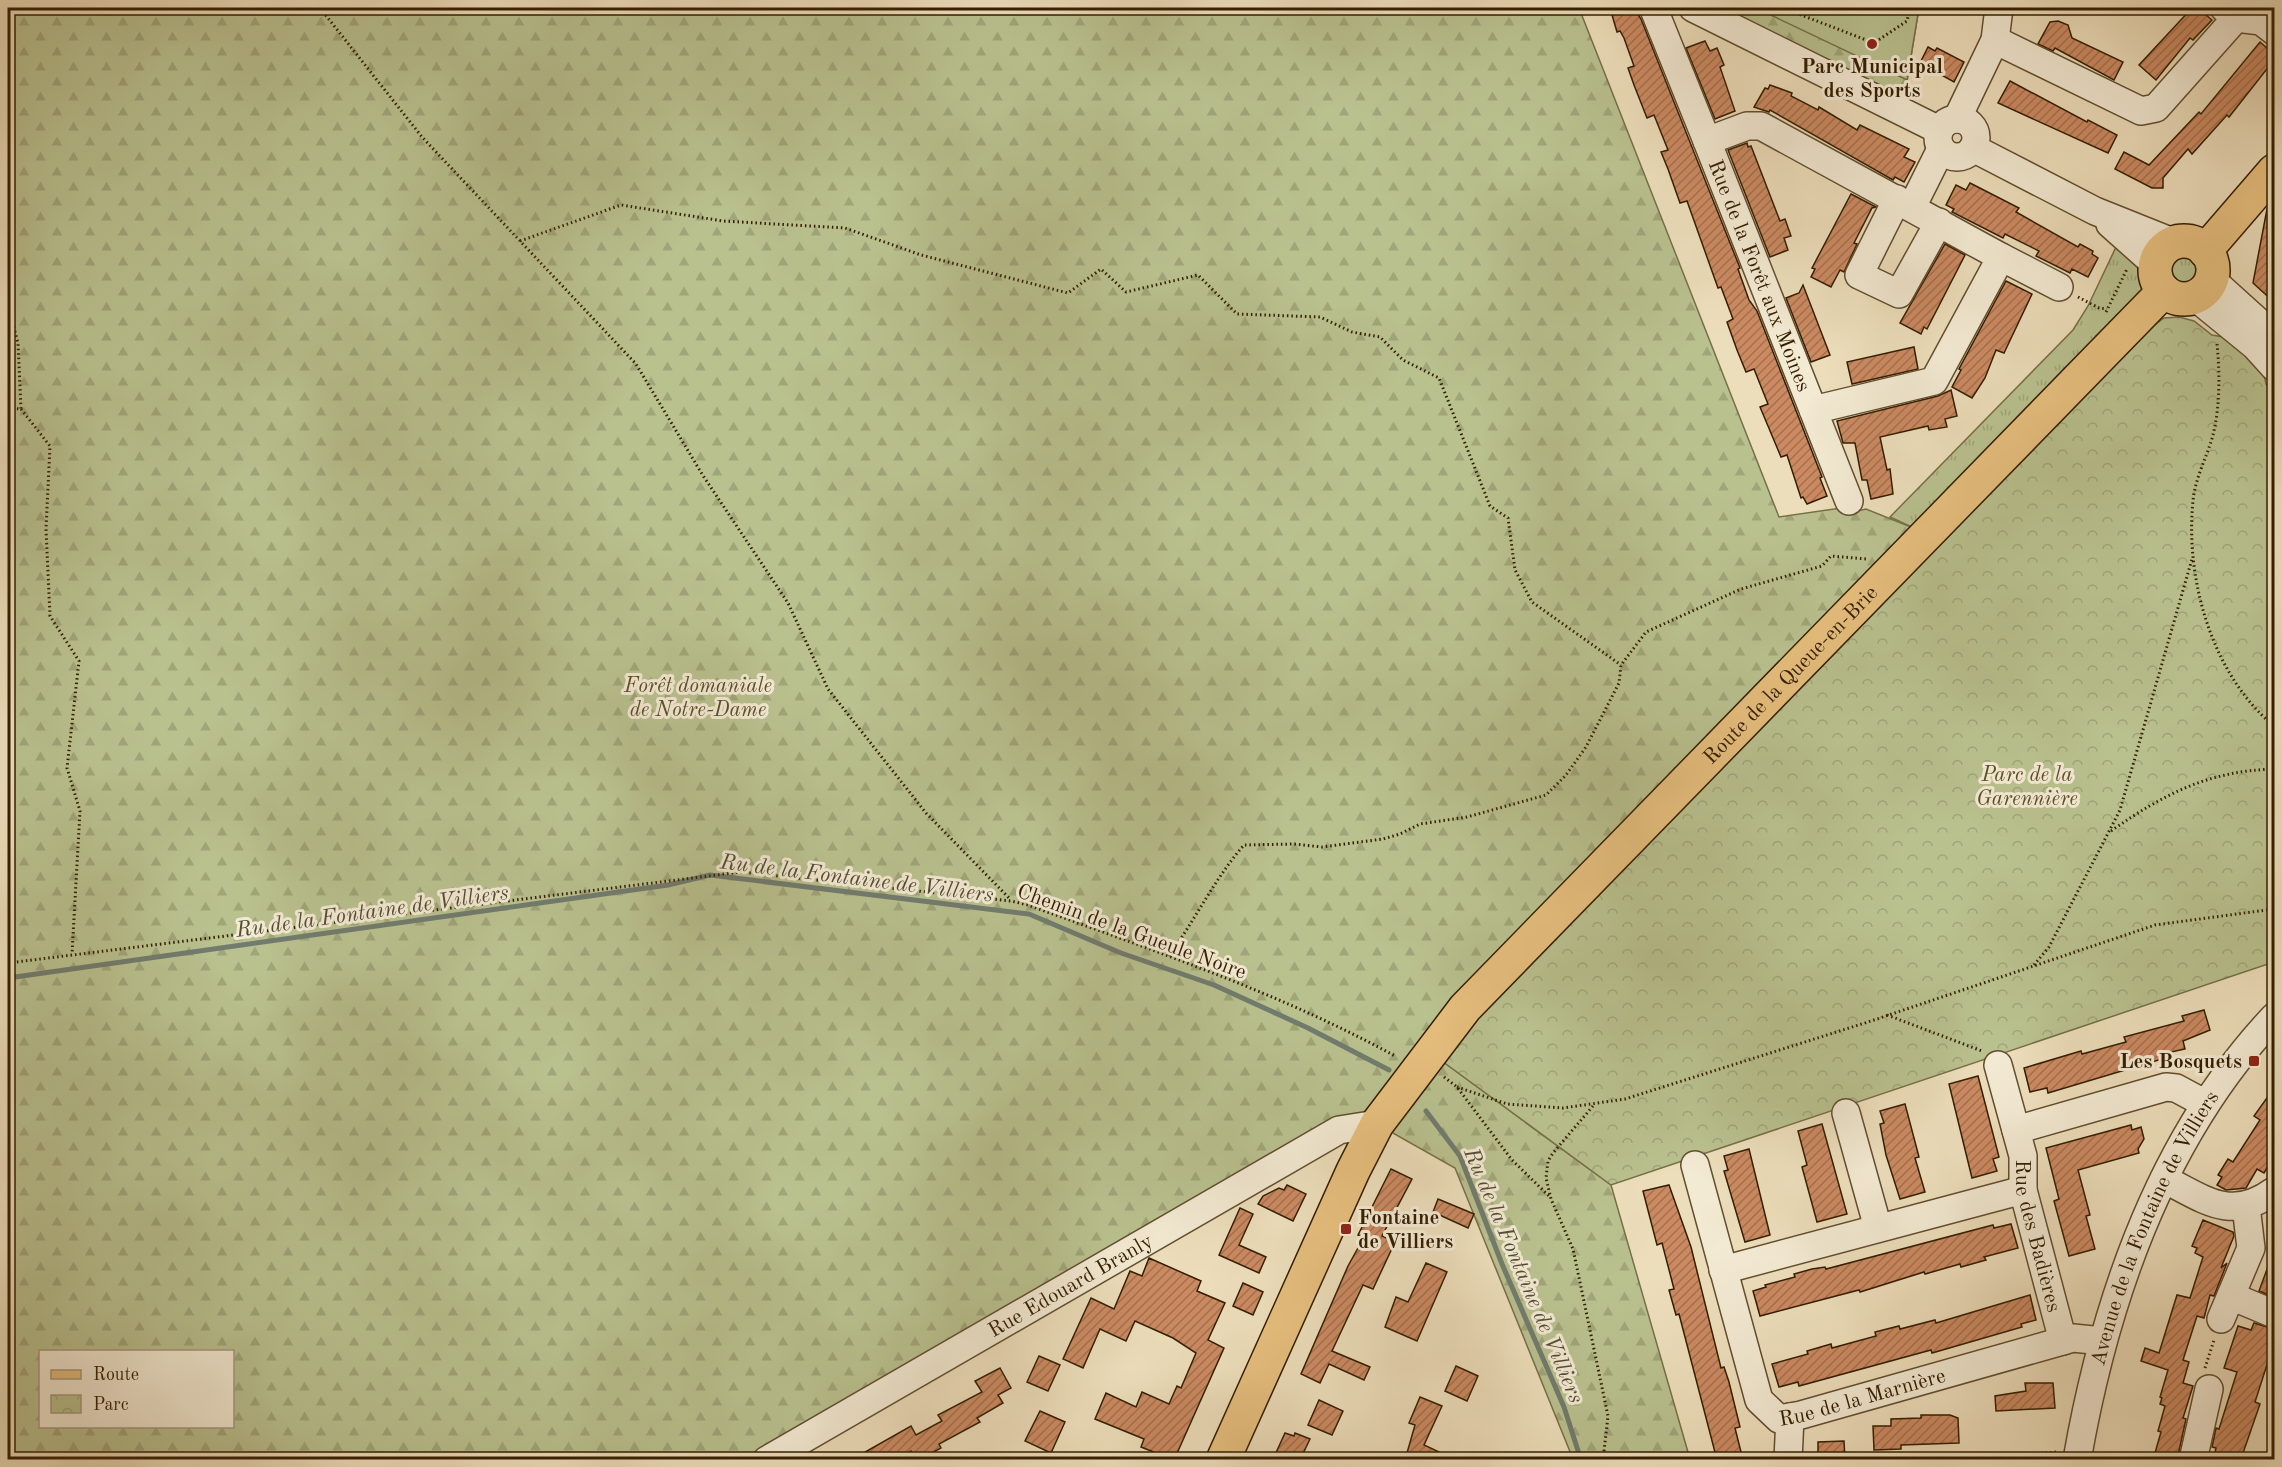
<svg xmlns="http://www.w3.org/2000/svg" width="2282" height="1467" font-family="'Old Standard TT',serif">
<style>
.grass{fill:url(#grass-tufts);stroke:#767048;stroke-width:1.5}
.forest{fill:url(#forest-firs);stroke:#767048;stroke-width:1.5;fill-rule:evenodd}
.park{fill:url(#park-crowns);stroke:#767048;stroke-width:1.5}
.pitch{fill:#b9c18f;stroke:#767048;stroke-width:1.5}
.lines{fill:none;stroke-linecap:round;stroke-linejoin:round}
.stream{stroke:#717c6e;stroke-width:5}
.building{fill:url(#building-hatch);stroke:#341e01;stroke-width:1.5}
.minor-casing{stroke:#624e30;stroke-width:30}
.major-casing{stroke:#341e01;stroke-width:36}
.path{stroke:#341e01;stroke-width:3;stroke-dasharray:1.5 3;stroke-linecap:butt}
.minor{stroke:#f3ead3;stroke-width:27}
.major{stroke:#e6bf7e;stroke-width:33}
.poi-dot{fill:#8f2418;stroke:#f3ead3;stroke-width:2}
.labels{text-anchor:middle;stroke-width:6;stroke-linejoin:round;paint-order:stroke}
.poi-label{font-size:21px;font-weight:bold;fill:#341e01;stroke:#f3ead3}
.street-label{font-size:21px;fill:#341e01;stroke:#f3ead3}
.park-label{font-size:21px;font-style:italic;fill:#5c4f2c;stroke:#f3ead3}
.water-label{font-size:22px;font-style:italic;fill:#534d37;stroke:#f3ead3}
</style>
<defs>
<pattern id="grass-tufts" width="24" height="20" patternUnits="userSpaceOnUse" patternTransform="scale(1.5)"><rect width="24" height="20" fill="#b9c18f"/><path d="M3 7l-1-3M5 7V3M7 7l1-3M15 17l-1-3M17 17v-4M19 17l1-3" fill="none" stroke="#a0a57a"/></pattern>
<pattern id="forest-firs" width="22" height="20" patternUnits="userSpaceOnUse" patternTransform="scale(1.5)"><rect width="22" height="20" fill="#b9c18f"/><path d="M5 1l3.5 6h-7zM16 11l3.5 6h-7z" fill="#a0a57a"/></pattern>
<pattern id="park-crowns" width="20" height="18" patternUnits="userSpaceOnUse" patternTransform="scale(1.5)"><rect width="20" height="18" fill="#b9c18f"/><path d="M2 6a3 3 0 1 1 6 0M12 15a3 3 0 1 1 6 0" fill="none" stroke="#a0a57a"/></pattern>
<pattern id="building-hatch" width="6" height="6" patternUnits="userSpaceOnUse" patternTransform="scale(1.5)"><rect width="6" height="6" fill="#cb8a62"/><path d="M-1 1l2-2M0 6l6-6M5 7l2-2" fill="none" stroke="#a6704e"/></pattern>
</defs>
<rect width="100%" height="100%" fill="#eddebb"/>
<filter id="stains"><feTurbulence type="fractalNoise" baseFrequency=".00333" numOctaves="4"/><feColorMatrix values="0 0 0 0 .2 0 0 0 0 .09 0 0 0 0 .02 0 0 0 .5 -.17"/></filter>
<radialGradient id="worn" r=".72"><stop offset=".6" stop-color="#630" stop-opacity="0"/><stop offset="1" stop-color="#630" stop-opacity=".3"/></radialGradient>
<g class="grass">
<polygon points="2117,245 2148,269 2147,287 1916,529 1890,517 2073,330 2088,306"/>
<circle cx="2184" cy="272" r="14"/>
</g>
<g class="forest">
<path d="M8 8H1579L1779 517 1841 508 1844 514 1866 509 1916 529 1431 1053 1611 1185 1690 1459H1573L1455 1168 1377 1124 1340 1126 753 1459H8ZM40 1352H232V1426H40Z"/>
<polygon points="1694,8 1919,8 1902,112"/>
</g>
<polygon class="park" points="2179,317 2194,321 2212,335 2229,338 2262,367 2266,384 2274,393 2274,962 1611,1185 1431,1053 2144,333 2164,318"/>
<polygon class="pitch" points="1756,8 1919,8 1907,80"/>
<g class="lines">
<g class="stream">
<polyline points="8,978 668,885 710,875 1029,914 1121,953 1214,985 1308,1028 1389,1070"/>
<polyline points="1426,1111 1460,1156 1502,1264 1564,1407 1581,1460"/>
</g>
</g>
<g class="building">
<polygon points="1610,8 1634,8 1641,19 1740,268 1738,269 1749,300 1757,311 1822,477 1820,478 1827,496 1807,504 1803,497 1801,498 1787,455 1781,457 1760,407 1768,404 1754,369 1746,372 1737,350 1727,322 1733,319 1721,287 1718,288 1687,201 1680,203 1668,169 1661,152 1668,150 1654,115 1647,118 1634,85 1628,68 1634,66 1624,38 1620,31 1617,32"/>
<polygon points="2192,8 2198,8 2212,20 2193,40 2190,38 2156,80 2139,65"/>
<polygon points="2058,21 2068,25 2072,38 2123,62 2114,80 2055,48 2053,51 2038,44 2050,22"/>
<polygon points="1705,41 1710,51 1717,48 1724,65 1720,67 1735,111 1715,119 1686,48"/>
<polygon points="2260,42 2274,54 2274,60 2229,117 2227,115 2192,154 2188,149 2163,178 2163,188 2152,188 2115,169 2124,152 2149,165 2199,112 2201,114"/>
<polygon points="1928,47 1935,51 1937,48 1964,62 1954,82 1920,63"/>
<polygon points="2010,81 2087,122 2088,120 2117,135 2108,153 1998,103"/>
<polygon points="1770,85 1792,93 1791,96 1818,110 1819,107 1857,130 1860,125 1909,149 1904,157 1915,162 1904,182 1895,177 1893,180 1770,110 1769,112 1754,107 1765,88 1768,89"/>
<polygon points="1747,143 1748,147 1751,146 1780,221 1785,219 1791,236 1784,238 1788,250 1770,257 1728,150"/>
<polygon points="1970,183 2019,208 2016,212 2078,247 2080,244 2093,251 2092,254 2098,258 2088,277 2072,269 2070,273 2036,256 2039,251 2005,234 2003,238 1952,212 1954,209 1946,205 1956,185 1966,190"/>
<polygon points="1851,194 1876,207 1872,208 1854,243 1857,244 1844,272 1840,270 1831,287 1811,277 1815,269 1812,268"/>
<polygon points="2267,209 2274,209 2274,302 2253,283"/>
<polygon points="1945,244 1965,255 1927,329 1924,327 1921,334 1900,323"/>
<polygon points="2006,281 2032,294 2004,353 1996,350 1985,378 1972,398 1952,387 1961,370 1959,369"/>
<polygon points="1803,285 1830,355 1811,362 1786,298 1799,293"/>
<polygon points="1914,347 1918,369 1852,384 1847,362"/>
<polygon points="1951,390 1957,416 1945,419 1947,427 1929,430 1928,426 1880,437 1887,470 1890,469 1893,494 1871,499 1867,480 1862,480 1855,443 1843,443 1837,421 1938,396"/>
<polygon points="2204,1010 2210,1030 2183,1041 2185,1049 2171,1052 2172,1056 2048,1093 2047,1088 2030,1092 2024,1068 2081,1051 2082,1054 2126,1042 2124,1037 2184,1021 2182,1016"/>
<polygon points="1978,1076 1999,1157 1993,1159 1997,1171 1972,1178 1949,1084"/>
<polygon points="2274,1088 2274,1156 2264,1173 2257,1169 2246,1188 2226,1190 2217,1185 2222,1177 2218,1175 2228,1159 2233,1162 2260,1120 2254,1116"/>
<polygon points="1905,1104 1919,1157 1915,1158 1925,1192 1900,1199 1886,1155 1880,1124 1884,1123 1880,1111"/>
<polygon points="1822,1124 1847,1214 1817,1222 1802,1167 1807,1165 1798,1131"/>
<polygon points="2131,1125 2132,1130 2141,1127 2144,1139 2138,1149 2139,1153 2078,1170 2090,1215 2086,1216 2095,1249 2069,1256 2054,1201 2059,1199 2046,1148"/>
<polygon points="1749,1149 1770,1235 1745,1242 1724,1171 1728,1170 1724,1156"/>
<polygon points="1391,1169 1412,1179 1382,1236 1395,1242 1373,1289 1363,1285 1332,1351 1370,1367 1364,1380 1329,1364 1320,1383 1301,1374 1348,1266 1364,1237 1358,1235"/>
<polygon points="1287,1185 1306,1194 1293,1221 1258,1204 1263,1196 1279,1188 1284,1190"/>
<polygon points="1669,1185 1691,1247 1721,1368 1724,1367 1729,1382 1740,1427 1735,1428 1743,1460 1717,1460 1679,1314 1676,1315 1669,1290 1674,1289 1662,1243 1657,1245 1643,1191"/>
<polygon points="1438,1199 1474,1214 1468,1228 1433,1212"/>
<polygon points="1240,1208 1253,1214 1239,1245 1266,1257 1259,1273 1219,1255"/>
<polygon points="2203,1220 2233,1232 2234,1236 2221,1268 2227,1263 2214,1296 2210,1295 2204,1318 2197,1316 2183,1360 2189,1362 2183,1383 2193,1386 2183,1418 2186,1419 2177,1460 2153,1460 2161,1432 2158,1431 2165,1406 2160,1404 2162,1398 2160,1397 2168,1370 2141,1361 2145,1348 2159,1353 2177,1295 2190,1298 2203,1257 2195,1253 2197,1248 2192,1246"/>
<polygon points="2011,1224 2018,1248 1984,1257 1986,1260 1961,1267 1960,1264 1925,1274 1924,1272 1860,1292 1859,1290 1760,1316 1753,1291 1766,1287 1765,1285 1795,1277 1794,1274 1812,1269 1825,1267 1826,1269 1993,1225 1994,1228"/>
<polygon points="2273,1253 2274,1253 2274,1297 2259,1291"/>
<polygon points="1149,1258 1201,1281 1197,1291 1225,1303 1208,1340 1224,1348 1174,1460 1141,1447 1144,1439 1095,1419 1106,1393 1136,1407 1142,1392 1169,1404 1177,1386 1181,1388 1196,1353 1173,1338 1135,1321 1126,1341 1100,1329 1083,1368 1063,1359 1091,1298 1114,1309 1130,1271 1142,1276"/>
<polygon points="1426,1263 1447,1272 1417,1341 1385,1327 1396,1297 1408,1302"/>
<polygon points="1243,1283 1263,1292 1253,1315 1233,1306"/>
<polygon points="2030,1295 2036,1320 2021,1324 2022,1327 1932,1353 1931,1350 1799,1386 1798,1382 1779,1387 1772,1364 1808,1354 1807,1351 1831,1344 1832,1348 1876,1336 1875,1332 1899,1326 1900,1329 1935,1320 1936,1323"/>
<polygon points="2254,1323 2274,1329 2274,1343 2255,1402 2260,1404 2242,1456 2238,1456 2237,1460 2214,1457 2216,1448 2212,1447 2216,1428 2219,1429 2237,1372 2224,1368 2238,1326 2251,1330"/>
<polygon points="1039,1356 1060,1365 1048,1391 1027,1382"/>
<polygon points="1456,1366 1478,1376 1467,1401 1445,1391"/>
<polygon points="1000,1368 1011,1388 998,1395 1003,1403 977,1418 980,1422 939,1444 941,1448 919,1460 916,1460 911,1451 896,1460 851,1460 911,1426 916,1435 942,1421 938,1415 982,1392 975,1381"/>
<polygon points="2025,1383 2053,1383 2055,1408 1996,1411 1995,1396 2026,1391"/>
<polygon points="1420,1397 1442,1406 1424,1445 1456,1460 1405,1460 1415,1425 1409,1423"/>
<polygon points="1319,1400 1343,1411 1332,1435 1308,1425"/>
<polygon points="1040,1411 1065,1422 1051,1453 1025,1441"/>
<polygon points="1921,1415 1950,1415 1958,1418 1959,1443 1901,1445 1901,1449 1874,1450 1873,1426 1891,1426 1891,1419 1921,1418"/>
<polygon points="1285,1433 1294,1436 1295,1433 1310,1439 1300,1460 1285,1460 1275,1455"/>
<polygon points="1844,1441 1845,1460 1818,1460 1818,1442"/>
</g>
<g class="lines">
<g class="minor-casing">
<g id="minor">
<polyline points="1693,8 1939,130"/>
<polyline points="1655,12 1707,141"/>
<polyline points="2236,18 2261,21 2274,31"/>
<polyline points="1995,40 2141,111 2156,108 2236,18 2224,8"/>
<polyline points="1957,119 1995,40 1999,8"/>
<circle cx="1957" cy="138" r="19"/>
<polyline points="1973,148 2095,211 2175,243"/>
<polyline points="1897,199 1859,275 1899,294 1939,222"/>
<polyline points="1912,207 1941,149"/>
<polyline points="2110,224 2155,264"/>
<polyline points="2001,257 2059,287"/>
<polyline points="2211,279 2274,336"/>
<polyline points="2195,297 2255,346 2274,367"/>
<path id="s1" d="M1813 410 1934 381 2001 257 1761 126H1747L1707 141 1849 501"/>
<path id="s2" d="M1998 1065 2023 1156V1190L2063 1341"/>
<polyline points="1846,1113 1878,1228"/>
<polyline points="2016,1130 2166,1087 2176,1088 2204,1103"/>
<path id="s3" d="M1695 1165 1759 1400 1779 1419 1801 1415 2073 1338 2103 1341"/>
<path d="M2164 1179C2206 1200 2231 1222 2274 1191"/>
<polyline points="1723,1270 2023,1190"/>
<polyline points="2231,1296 2274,1314"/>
<polyline points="2221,1319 2251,1248 2246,1206"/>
<path id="s4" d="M767 1460 1339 1130 1377 1124"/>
<polyline points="1788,1460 1790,1417"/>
<path id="s5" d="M2077 1460C2105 1299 2161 1137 2274 1017"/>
<polyline points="2193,1460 2209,1389"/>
</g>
</g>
<g class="major-casing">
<g id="major">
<circle cx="2184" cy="270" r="29"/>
<polyline points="2205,251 2274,171"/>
<path id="s6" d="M1223 1460 1353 1171 1377 1124 1465 1008 2164 291"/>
</g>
</g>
<g class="path">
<polyline points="320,8 422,137 636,364 702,474 788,603 828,689 926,813 1010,899"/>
<polyline points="1783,8 1874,43 1907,21 1910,8"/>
<polyline points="520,241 621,205 723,221 845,228 921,255 1068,293 1101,269 1126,292 1198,275 1237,314 1320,317 1352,332 1380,337 1403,360 1439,378 1490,506 1508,518 1515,570 1532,602 1621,665"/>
<polyline points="2078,297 2099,308 2107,309"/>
<polyline points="8,305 18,343 21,409 8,408"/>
<polyline points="2106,312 2127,269"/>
<path d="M2217 344C2220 373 2220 407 2213 435 2207 457 2195 478 2193 501 2185 579 2212 675 2274 726"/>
<polyline points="21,409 50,446 46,529 50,616 79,661 67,768 80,811 72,954"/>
<path d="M2111 831C2164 794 2208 771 2274 769"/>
<path d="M1169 956C1195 920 1215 878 1244 845L1294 844 1322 847 1383 839 1400 834 1420 824 1467 817 1546 795 1566 775 1586 747 1619 683 1621 665 1646 632 1741 589 1822 566 1831 556 1867 559"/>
<path d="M8 963 741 872 1011 901 1028 905C1152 950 1280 993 1395 1056"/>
<polyline points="2034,965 2049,947 2120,810 2192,559"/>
<polyline points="1887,1015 1982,1051"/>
<polyline points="1444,1077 1457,1087 1512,1160 1550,1197"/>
<polyline points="1457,1087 1507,1104 1563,1108 1625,1099 1868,1022 2155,925 2274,909"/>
<polyline points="1593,1106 1553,1153 1548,1161 1546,1178 1551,1199 1573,1249 1608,1416 1603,1460"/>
<polyline points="2205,1368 2214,1340"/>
<polyline points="1974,1460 2056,1452"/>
</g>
<use href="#minor" class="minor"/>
<use href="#major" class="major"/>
</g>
<g class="poi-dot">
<circle cx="1872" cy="44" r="6"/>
<rect x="2248" y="1055" width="12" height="12" rx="3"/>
<rect x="1340" y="1223" width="12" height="12" rx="3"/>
</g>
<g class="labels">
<g class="poi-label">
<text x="1872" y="73">Parc Municipal<tspan x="1872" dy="24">des Sports</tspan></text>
<text x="2242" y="1068" text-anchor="end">Les Bosquets</text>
<text x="1358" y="1224" text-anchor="start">Fontaine<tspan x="1358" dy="24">de Villiers</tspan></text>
</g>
<g class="street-label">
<text dy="7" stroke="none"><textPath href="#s1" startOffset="740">Rue de la Forêt aux Moines</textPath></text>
<text dy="7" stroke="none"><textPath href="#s6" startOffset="981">Route de la Queue-en-Brie</textPath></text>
<text transform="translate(1132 931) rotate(20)" y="7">Chemin de la Gueule Noire</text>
<text dy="7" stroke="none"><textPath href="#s5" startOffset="246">Avenue de la Fontaine de Villiers</textPath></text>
<text dy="7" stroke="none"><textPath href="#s2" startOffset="176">Rue des Badières</textPath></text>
<text dy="7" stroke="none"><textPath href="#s4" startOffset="350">Rue Edouard Branly</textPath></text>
<text dy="7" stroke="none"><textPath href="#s3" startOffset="357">Rue de la Marnière</textPath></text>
</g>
<g class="park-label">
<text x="698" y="692">Forêt domaniale<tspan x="698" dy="24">de Notre-Dame</tspan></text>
<text x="2027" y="781">Parc de la<tspan x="2027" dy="24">Garennière</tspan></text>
</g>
<g class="water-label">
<text transform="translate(857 877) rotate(7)" y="8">Ru de la Fontaine de Villiers</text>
<text transform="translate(372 910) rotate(-8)" y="8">Ru de la Fontaine de Villiers</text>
<text transform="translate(1525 1275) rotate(67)" y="8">Ru de la Fontaine de Villiers</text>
</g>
</g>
<rect width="2282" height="1467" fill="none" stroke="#eddebb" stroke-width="30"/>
<rect x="9" y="9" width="2264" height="1449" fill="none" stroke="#341e01" stroke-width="3"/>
<rect x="15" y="15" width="2252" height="1437" fill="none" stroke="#341e01" stroke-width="1.5"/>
<rect x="39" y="1350" width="195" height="78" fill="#f3ead3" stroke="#a7987f" stroke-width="1.5"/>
<rect x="51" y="1370" width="30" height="9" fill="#e6bf7e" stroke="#a7987f" stroke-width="1.5"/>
<text x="93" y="1380" font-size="18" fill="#341e01">Route</text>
<rect x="51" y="1395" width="30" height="18" fill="url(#park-crowns)" stroke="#a7987f" stroke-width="1.5"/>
<text x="93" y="1410" font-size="18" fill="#341e01">Parc</text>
<rect width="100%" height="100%" filter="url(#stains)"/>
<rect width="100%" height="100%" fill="url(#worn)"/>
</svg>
